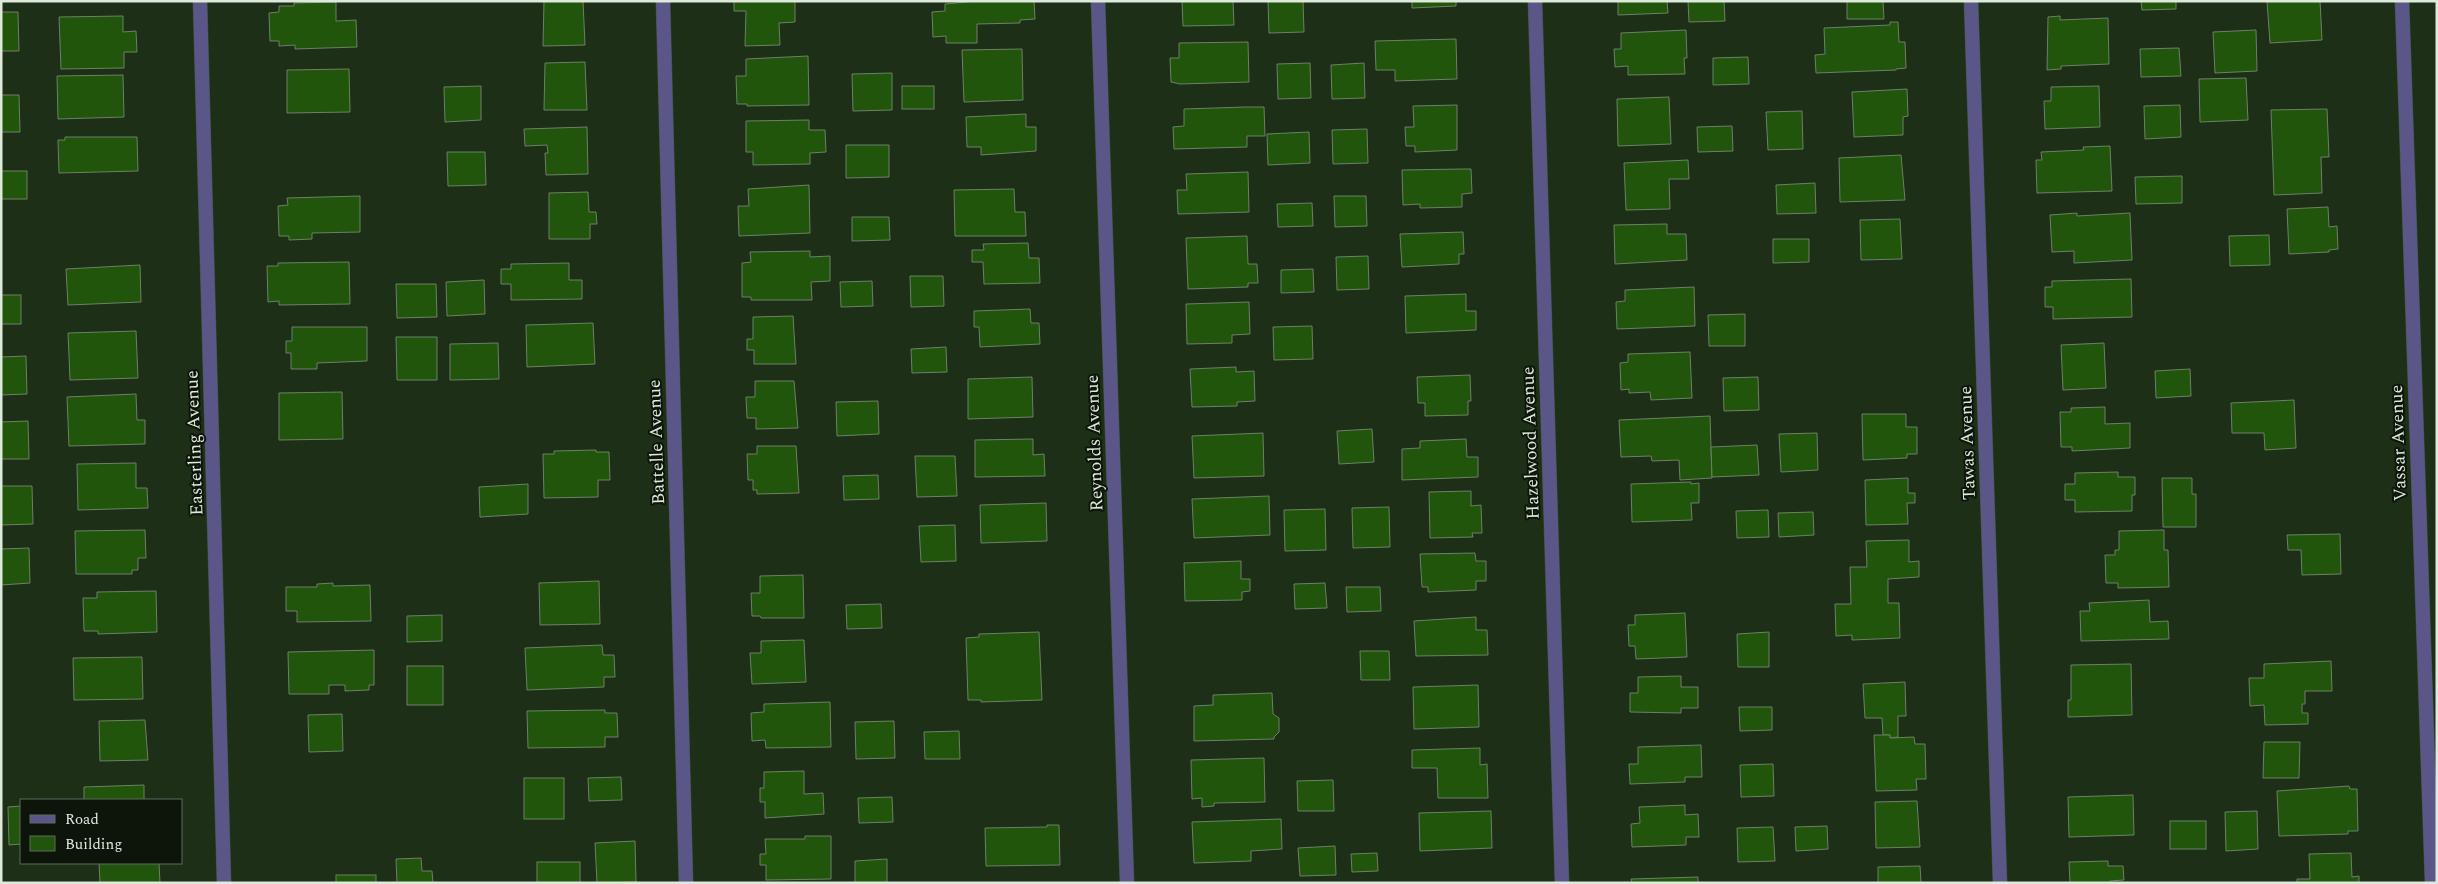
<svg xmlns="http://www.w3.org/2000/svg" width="2438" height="884" font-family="Spectral,serif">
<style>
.building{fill:#21550c;stroke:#6c8166}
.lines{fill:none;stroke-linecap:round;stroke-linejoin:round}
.minor-casing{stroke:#3c4d36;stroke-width:15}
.minor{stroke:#5b5688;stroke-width:14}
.labels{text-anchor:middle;stroke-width:4;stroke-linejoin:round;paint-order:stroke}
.street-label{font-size:18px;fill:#dde9da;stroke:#0d150a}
</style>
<rect width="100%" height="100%" fill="#1d2f17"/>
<g class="building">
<polygon points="544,1 583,1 585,45 543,46"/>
<polygon points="734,1 795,1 795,22 779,23 780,45 745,46 746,11 734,11"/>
<polygon points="977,1 1034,1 1035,19 1020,20 1020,23 977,24 977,43 946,43 946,36 933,37 932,12 945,11 945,4"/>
<polygon points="1182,1 1233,1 1234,25 1183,26"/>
<polygon points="1268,1 1303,1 1304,32 1269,33"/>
<polygon points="1412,1 1456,1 1456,6 1412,8"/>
<polygon points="1618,1 1667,1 1668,13 1618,15"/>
<polygon points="1688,1 1724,1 1725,21 1689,22"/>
<polygon points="1847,1 1883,1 1884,19 1847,19"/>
<polygon points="2141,1 2176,1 2176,9 2142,10"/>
<polygon points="2267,1 2320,1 2322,40 2270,43"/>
<polygon points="336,2 336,21 356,20 357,47 295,49 295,45 279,46 279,41 270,41 269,13 279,12 279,6 294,6 294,3"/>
<polygon points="1,12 18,12 19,51 1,51"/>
<polygon points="123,16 123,32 136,31 137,52 124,52 124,68 61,69 59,17"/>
<polygon points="2060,16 2060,20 2108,18 2109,64 2061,66 2061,69 2047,70 2048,17"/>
<polygon points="1890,22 1898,22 1899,42 1905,42 1906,68 1896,69 1896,70 1816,73 1815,55 1825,54 1824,28 1890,25"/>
<polygon points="1686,30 1687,58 1684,58 1685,74 1628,75 1628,66 1615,67 1614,49 1621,49 1621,33"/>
<polygon points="2256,30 2257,71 2215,73 2213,32"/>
<polygon points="1456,39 1457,79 1395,81 1395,70 1376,70 1375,41"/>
<polygon points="1248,42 1249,82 1180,84 1171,82 1170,58 1179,58 1179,43"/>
<polygon points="2179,48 2181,76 2141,77 2140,49"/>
<polygon points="1022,49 1023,100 964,102 962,50"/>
<polygon points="808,56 809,105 747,106 747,104 737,104 736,76 746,76 746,59"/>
<polygon points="1748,57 1749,84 1713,85 1713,58"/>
<polygon points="585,62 587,110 544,110 545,63"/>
<polygon points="1310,63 1311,98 1278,99 1277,64"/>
<polygon points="1364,63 1365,98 1332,99 1331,65"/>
<polygon points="349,69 350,112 287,113 287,70"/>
<polygon points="892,73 892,110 853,111 852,74"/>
<polygon points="123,75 124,117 58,119 57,76"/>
<polygon points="2246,78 2248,120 2200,122 2199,79"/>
<polygon points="481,86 481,120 445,122 444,87"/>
<rect x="902" y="86" width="32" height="23"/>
<polygon points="2099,86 2100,127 2045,129 2044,101 2051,101 2051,87"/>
<polygon points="1907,89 1908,116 1903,117 1903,135 1854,137 1852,92"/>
<polygon points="1,95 19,95 20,132 1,132"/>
<polygon points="1669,97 1671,144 1618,146 1617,99"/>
<polygon points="1457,105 1457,150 1415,152 1415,146 1406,146 1405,127 1414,127 1413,106"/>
<polygon points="2180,105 2181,137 2145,139 2144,106"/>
<polygon points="1245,107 1264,107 1265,136 1247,136 1247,147 1174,149 1173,127 1184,126 1184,109"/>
<polygon points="2327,109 2329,157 2321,157 2322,193 2274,195 2271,110"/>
<polygon points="1802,111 1803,149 1768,150 1766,112"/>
<polygon points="1026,114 1026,127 1036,127 1036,151 981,155 981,147 967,147 966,117"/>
<polygon points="809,120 809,130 825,130 826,152 810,153 810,164 753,165 753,152 746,152 746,121"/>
<polygon points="1732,126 1733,151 1698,152 1697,127"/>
<polygon points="587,127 588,174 546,175 545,153 548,153 547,145 525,146 524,129"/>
<polygon points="1367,129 1368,163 1333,164 1332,130"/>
<polygon points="1309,132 1310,163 1268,165 1267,134"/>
<polygon points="65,137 137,137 138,171 59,173 58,140 65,140"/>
<polygon points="846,145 889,145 889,177 846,178"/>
<polygon points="2110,146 2112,191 2037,193 2036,160 2042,160 2041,152 2084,150 2083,147"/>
<polygon points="447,152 485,152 486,185 448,186"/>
<polygon points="1901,155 1905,200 1840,202 1839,158"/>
<polygon points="1688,160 1689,179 1669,179 1670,209 1626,210 1624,163"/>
<polygon points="1461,169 1471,169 1472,193 1462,194 1462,207 1420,208 1420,204 1403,205 1402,170"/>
<rect x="1" y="171" width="26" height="28"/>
<polygon points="1248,172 1249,212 1178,214 1177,190 1187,190 1186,174"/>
<polygon points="2182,176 2182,203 2136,204 2135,177"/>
<polygon points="1815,183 1816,213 1777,214 1776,185"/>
<polygon points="809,185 810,233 739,236 738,206 749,206 748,189"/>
<polygon points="1014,189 1015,212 1025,212 1026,236 955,236 954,190"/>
<polygon points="588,192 589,212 596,212 597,224 590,224 590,239 549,239 549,193"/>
<polygon points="360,196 360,232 312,233 312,239 289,240 289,236 279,236 278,206 288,205 287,198"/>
<polygon points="1334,196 1366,196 1367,226 1335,227"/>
<polygon points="1312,203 1313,226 1278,227 1277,204"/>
<polygon points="2328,207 2329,227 2337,226 2338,249 2329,250 2329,252 2289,254 2287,209"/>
<polygon points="2077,213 2077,216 2130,213 2132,260 2074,263 2074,251 2052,252 2050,215"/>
<polygon points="852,217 889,217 890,240 852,241"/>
<polygon points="1900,219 1902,259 1861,260 1860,220"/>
<polygon points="1667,224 1667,234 1686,234 1687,260 1615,264 1614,225"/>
<polygon points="1463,232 1464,254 1459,254 1459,264 1402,267 1400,234"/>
<polygon points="2269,235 2270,265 2230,266 2229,236"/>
<polygon points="1247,236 1248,264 1257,264 1258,283 1248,283 1248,287 1188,289 1186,238"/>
<polygon points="1773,239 1809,239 1809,262 1773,263"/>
<polygon points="1028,243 1029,258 1039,258 1040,283 984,284 983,262 972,262 972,250 984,250 983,244"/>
<polygon points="810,251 810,257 830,256 830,281 811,282 812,300 751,300 751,297 742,297 742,263 751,262 750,252"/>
<polygon points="1368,256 1369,289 1337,290 1336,257"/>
<polygon points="349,262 350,304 279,305 279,301 268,302 267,266 278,266 278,263"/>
<polygon points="569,263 569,280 582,280 582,299 511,300 511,284 501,284 501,269 511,269 511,264"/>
<polygon points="140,265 141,302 68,305 66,269"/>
<polygon points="1313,269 1314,292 1281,293 1281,270"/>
<polygon points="910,276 943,276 944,306 911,307"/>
<polygon points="2131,279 2132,317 2053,319 2053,307 2045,307 2045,287 2052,287 2052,281"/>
<polygon points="484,280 485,314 447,316 446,282"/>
<polygon points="872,281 873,306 841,307 840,282"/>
<polygon points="396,284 436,284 437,317 397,318"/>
<polygon points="1694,287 1695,326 1617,329 1616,302 1625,301 1625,290"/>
<polygon points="1466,294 1466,311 1476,311 1476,330 1406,333 1405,296"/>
<rect x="1" y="295" width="20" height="29"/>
<polygon points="1249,302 1250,334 1232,335 1232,343 1187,344 1186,304"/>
<polygon points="1030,309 1031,323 1039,323 1040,344 980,347 979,327 974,327 974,311"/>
<polygon points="1745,314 1745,346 1709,346 1708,315"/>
<polygon points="793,316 796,364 754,364 754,350 747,350 747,339 753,339 753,317"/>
<polygon points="593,323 595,364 527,367 526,325"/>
<polygon points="1312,326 1313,359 1274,360 1273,327"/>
<polygon points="292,327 367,327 367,361 317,363 317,369 291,369 291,353 286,353 286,341 292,341"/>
<polygon points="136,331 138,378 70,380 68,333"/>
<polygon points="396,337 437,337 437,380 397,380"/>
<polygon points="498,343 499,379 450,380 450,344"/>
<polygon points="2104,343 2106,388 2063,390 2061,345"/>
<polygon points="946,347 947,372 912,373 911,349"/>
<polygon points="1690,352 1692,398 1651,400 1650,392 1629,393 1629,389 1621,390 1620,363 1628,362 1628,354"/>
<polygon points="26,356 27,394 1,395 1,357"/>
<polygon points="1236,367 1236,372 1254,371 1255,401 1237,402 1237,406 1192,407 1190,369"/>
<polygon points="2190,369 2191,396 2156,398 2155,371"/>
<polygon points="1470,375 1471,401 1468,401 1468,415 1425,416 1425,403 1418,403 1417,377"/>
<polygon points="1032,377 1033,417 968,419 968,379"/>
<polygon points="1758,377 1759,410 1724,411 1723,378"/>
<polygon points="755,381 794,381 798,428 756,429 756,418 747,418 746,397 755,397"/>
<polygon points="342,392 343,439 279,440 279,393"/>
<polygon points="136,394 137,420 145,420 145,444 69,446 67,397"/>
<polygon points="2294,400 2296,448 2265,450 2264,433 2232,433 2231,403"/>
<polygon points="878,401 879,434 837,436 836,402"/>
<polygon points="2105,407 2105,424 2130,423 2130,448 2072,451 2072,447 2061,447 2060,412 2071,412 2071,408"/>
<polygon points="1862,414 1906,414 1906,427 1917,427 1917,454 1907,454 1907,458 1863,460"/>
<polygon points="1710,416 1712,478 1680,480 1679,460 1652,461 1651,456 1621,457 1619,420"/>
<polygon points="28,421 29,459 1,459 1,422"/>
<polygon points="1372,429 1374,462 1339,464 1337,431"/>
<polygon points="1263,433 1264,476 1194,478 1192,436"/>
<polygon points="1817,433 1818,470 1781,472 1779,434"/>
<polygon points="1033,439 1033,455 1044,454 1045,476 975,477 975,440"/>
<polygon points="1466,439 1467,457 1478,457 1478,477 1402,480 1402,449 1420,448 1420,441"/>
<polygon points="1757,445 1759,475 1712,477 1711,447"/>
<polygon points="757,446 796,446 799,493 757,494 757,490 753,490 753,480 748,480 747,454 757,454"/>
<polygon points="596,450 596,452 609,452 610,480 598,480 598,497 544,498 543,454 554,454 554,451"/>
<polygon points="915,456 955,456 957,496 917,497"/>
<polygon points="136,463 136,488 147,488 148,508 78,510 77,464"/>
<polygon points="2118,472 2118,477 2135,477 2135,495 2132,495 2132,511 2075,512 2075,500 2065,500 2065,484 2075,484 2075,473"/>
<polygon points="878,475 879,499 844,500 843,476"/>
<polygon points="1908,478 1908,493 1915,493 1915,503 1907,503 1908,524 1866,525 1865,480"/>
<polygon points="2162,478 2192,478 2192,494 2196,494 2196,527 2163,527"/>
<polygon points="1691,482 1691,484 1699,483 1699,503 1691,503 1692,520 1632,522 1631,484"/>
<polygon points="528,484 528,514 480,517 479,487"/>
<polygon points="1,486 32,486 33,524 1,525"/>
<polygon points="1471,491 1471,506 1481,505 1482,533 1472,533 1473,537 1430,538 1429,492"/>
<polygon points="1269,496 1270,535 1194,538 1192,499"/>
<polygon points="1046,503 1047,541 981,543 980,505"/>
<polygon points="1389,507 1390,547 1353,548 1352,508"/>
<polygon points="1325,509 1326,550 1285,551 1284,510"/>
<polygon points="1768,510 1769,537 1737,538 1736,511"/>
<polygon points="1813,512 1814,535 1779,537 1778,513"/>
<polygon points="955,525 956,561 921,562 919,526"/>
<polygon points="145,530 146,558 138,558 138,570 132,570 132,574 76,574 75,531"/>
<polygon points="2164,530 2164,550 2168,550 2169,587 2118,588 2118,583 2106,583 2105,555 2115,555 2115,550 2119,550 2119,531"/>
<polygon points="2340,534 2341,574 2302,575 2301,550 2288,550 2287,535"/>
<polygon points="1909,540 1909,562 1919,561 1919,577 1888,579 1888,603 1899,603 1900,638 1852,640 1852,635 1836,636 1835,604 1851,604 1850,567 1867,567 1866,541"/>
<polygon points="29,548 30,583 1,585 1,549"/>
<polygon points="1475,553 1476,561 1486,561 1486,581 1476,581 1476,590 1428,592 1428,587 1422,587 1420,554"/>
<polygon points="1241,561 1241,579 1250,579 1250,591 1242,592 1242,600 1185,601 1184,563"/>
<polygon points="803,575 804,618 761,618 760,616 752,616 751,593 760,593 760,576"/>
<polygon points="599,581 600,624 540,625 539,583"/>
<polygon points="333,583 333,586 370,585 371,621 297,622 297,611 286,611 286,587 317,587 317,584"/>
<polygon points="1325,583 1327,608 1295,609 1294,584"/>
<polygon points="1346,587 1380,587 1381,611 1347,612"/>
<polygon points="156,591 157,632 98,634 98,631 84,631 83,598 97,598 97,592"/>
<polygon points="2149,600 2150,622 2168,621 2169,639 2081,641 2080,611 2090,611 2089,603"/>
<polygon points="881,604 882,628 847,629 846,605"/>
<polygon points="1685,613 1687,657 1636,659 1635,646 1629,646 1628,625 1635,625 1635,615"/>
<polygon points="442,615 442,641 407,642 407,616"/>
<polygon points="1476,617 1476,630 1487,630 1488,655 1416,656 1414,621"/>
<polygon points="1039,632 1042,700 981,702 981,700 968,700 966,638 979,637 979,634"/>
<polygon points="1769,632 1769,667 1738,667 1737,634"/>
<polygon points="804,640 806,682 752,684 750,653 761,653 761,641"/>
<polygon points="602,645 603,655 614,655 615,677 604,677 604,687 527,690 525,648"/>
<polygon points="374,650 374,685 369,685 369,690 345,691 345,685 329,685 329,694 289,694 288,652"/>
<polygon points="1360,651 1389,651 1390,680 1361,680"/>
<polygon points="142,657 143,699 74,700 73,658"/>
<polygon points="2331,661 2332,691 2305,691 2305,704 2302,704 2302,713 2308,713 2308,724 2265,725 2264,705 2250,706 2249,678 2264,678 2264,664"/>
<polygon points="2131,664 2132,715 2068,717 2068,700 2071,700 2071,665"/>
<rect x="407" y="666" width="36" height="39"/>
<polygon points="1681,676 1681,687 1698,687 1698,708 1681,708 1681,713 1630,712 1630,693 1638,693 1638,677"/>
<polygon points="1905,682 1906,716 1898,716 1898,737 1890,738 1890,735 1883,735 1882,718 1865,718 1863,684"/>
<polygon points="1478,685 1479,727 1414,729 1413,687"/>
<polygon points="1272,693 1273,714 1279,718 1279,732 1274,737 1274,739 1194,741 1194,706 1213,705 1213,695"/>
<polygon points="830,702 831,747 766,748 765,740 752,741 751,713 764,712 764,704"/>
<polygon points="1739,707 1772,707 1772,730 1740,731"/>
<polygon points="605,710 605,713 617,713 618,737 605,737 605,747 528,748 527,711"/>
<polygon points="342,714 343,751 309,752 308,715"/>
<polygon points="145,720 148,760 100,761 99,721"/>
<polygon points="894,721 895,758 856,759 855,722"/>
<polygon points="959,731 960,759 925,759 924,732"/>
<polygon points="1874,735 1890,735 1890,738 1914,737 1915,744 1925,744 1926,779 1916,779 1917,790 1876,791"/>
<polygon points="2264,742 2300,742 2299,778 2263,778"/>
<polygon points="1701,745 1702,777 1685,777 1685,782 1630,784 1629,764 1638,764 1638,747"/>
<polygon points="1480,748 1480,765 1487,764 1488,798 1438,798 1437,768 1412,768 1412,750"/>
<polygon points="1264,758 1265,802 1214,803 1214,806 1202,807 1202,798 1192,799 1191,760"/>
<polygon points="1773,764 1774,796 1741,797 1740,765"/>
<polygon points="804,771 804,794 823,793 824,814 765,818 765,802 760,802 760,788 764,788 764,772"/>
<polygon points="621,777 622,800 589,801 588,778"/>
<rect x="524" y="778" width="40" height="41"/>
<polygon points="1333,780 1334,811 1298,811 1297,781"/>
<polygon points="144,785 144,800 84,800 84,787"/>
<polygon points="2349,786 2350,789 2357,789 2358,831 2348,831 2348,834 2279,836 2277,791"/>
<polygon points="2133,795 2134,835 2069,837 2068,797"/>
<polygon points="892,797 893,822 859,823 858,798"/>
<polygon points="1917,801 1920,847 1876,848 1875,802"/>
<polygon points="1685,805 1685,815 1698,814 1699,837 1686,837 1686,845 1632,847 1631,824 1640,823 1639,807"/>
<polygon points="21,806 21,844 9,845 8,807"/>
<polygon points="1491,811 1492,848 1420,851 1419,813"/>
<polygon points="2257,811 2258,849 2226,851 2225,812"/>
<polygon points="1281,819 1282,849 1251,851 1251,861 1194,863 1192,822"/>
<rect x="2170" y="821" width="36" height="28"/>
<polygon points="1047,825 1059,825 1060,865 986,866 985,828 1047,827"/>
<polygon points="1827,826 1828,849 1796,851 1795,827"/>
<polygon points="1773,827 1775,861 1738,862 1737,828"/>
<polygon points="805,836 831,836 831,879 766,880 766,865 760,865 760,854 766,854 765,839 805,839"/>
<polygon points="635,841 636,882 597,883 595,843"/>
<polygon points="1335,846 1336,875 1300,876 1298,848"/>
<polygon points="1377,853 1378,871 1352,872 1351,854"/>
<polygon points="2351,853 2352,877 2359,876 2359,883 2297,883 2297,879 2310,879 2309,854"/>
<polygon points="421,858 422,871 432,871 433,883 397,883 396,859"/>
<polygon points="887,859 887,883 855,883 855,861"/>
<polygon points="2108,861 2108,866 2123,866 2124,880 2110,881 2110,883 2070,883 2069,862"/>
<rect x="537" y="862" width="43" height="21"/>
<polygon points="99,863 159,863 160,883 100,883"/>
<polygon points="1920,866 1921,883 1878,883 1878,867"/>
<rect x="336" y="875" width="40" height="8"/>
<polygon points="1698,877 1698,883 1632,883 1631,879"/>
</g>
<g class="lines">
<g class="minor-casing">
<g id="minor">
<polyline points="200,1 224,883"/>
<polyline points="663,1 686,883"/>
<polyline points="1098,1 1127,883"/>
<polyline points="1535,1 1562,883"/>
<polyline points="1971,1 2000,883"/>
<polyline points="2402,1 2432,883"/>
</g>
</g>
<use href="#minor" class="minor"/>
</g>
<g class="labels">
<g class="street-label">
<text transform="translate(656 442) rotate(-92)" y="6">Battelle Avenue</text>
<text transform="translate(194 443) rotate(-92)" y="6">Easterling Avenue</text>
<text transform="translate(1094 443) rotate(-92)" y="6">Reynolds Avenue</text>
<text transform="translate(1530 443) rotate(-92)" y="6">Hazelwood Avenue</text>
<text transform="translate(1967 443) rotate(-92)" y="6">Tawas Avenue</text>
<text transform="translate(2398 443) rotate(-92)" y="6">Vassar Avenue</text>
</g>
</g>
<rect width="2438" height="884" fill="none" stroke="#dde9da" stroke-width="5"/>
<rect x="20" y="799" width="162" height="65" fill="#0d150a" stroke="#606a5d"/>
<rect x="30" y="815" width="25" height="8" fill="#5b5688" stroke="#606a5d"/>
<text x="65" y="824" font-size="15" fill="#dde9da">Road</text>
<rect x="30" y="836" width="25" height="15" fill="#21550c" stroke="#606a5d"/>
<text x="65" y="849" font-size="15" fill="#dde9da">Building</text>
</svg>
